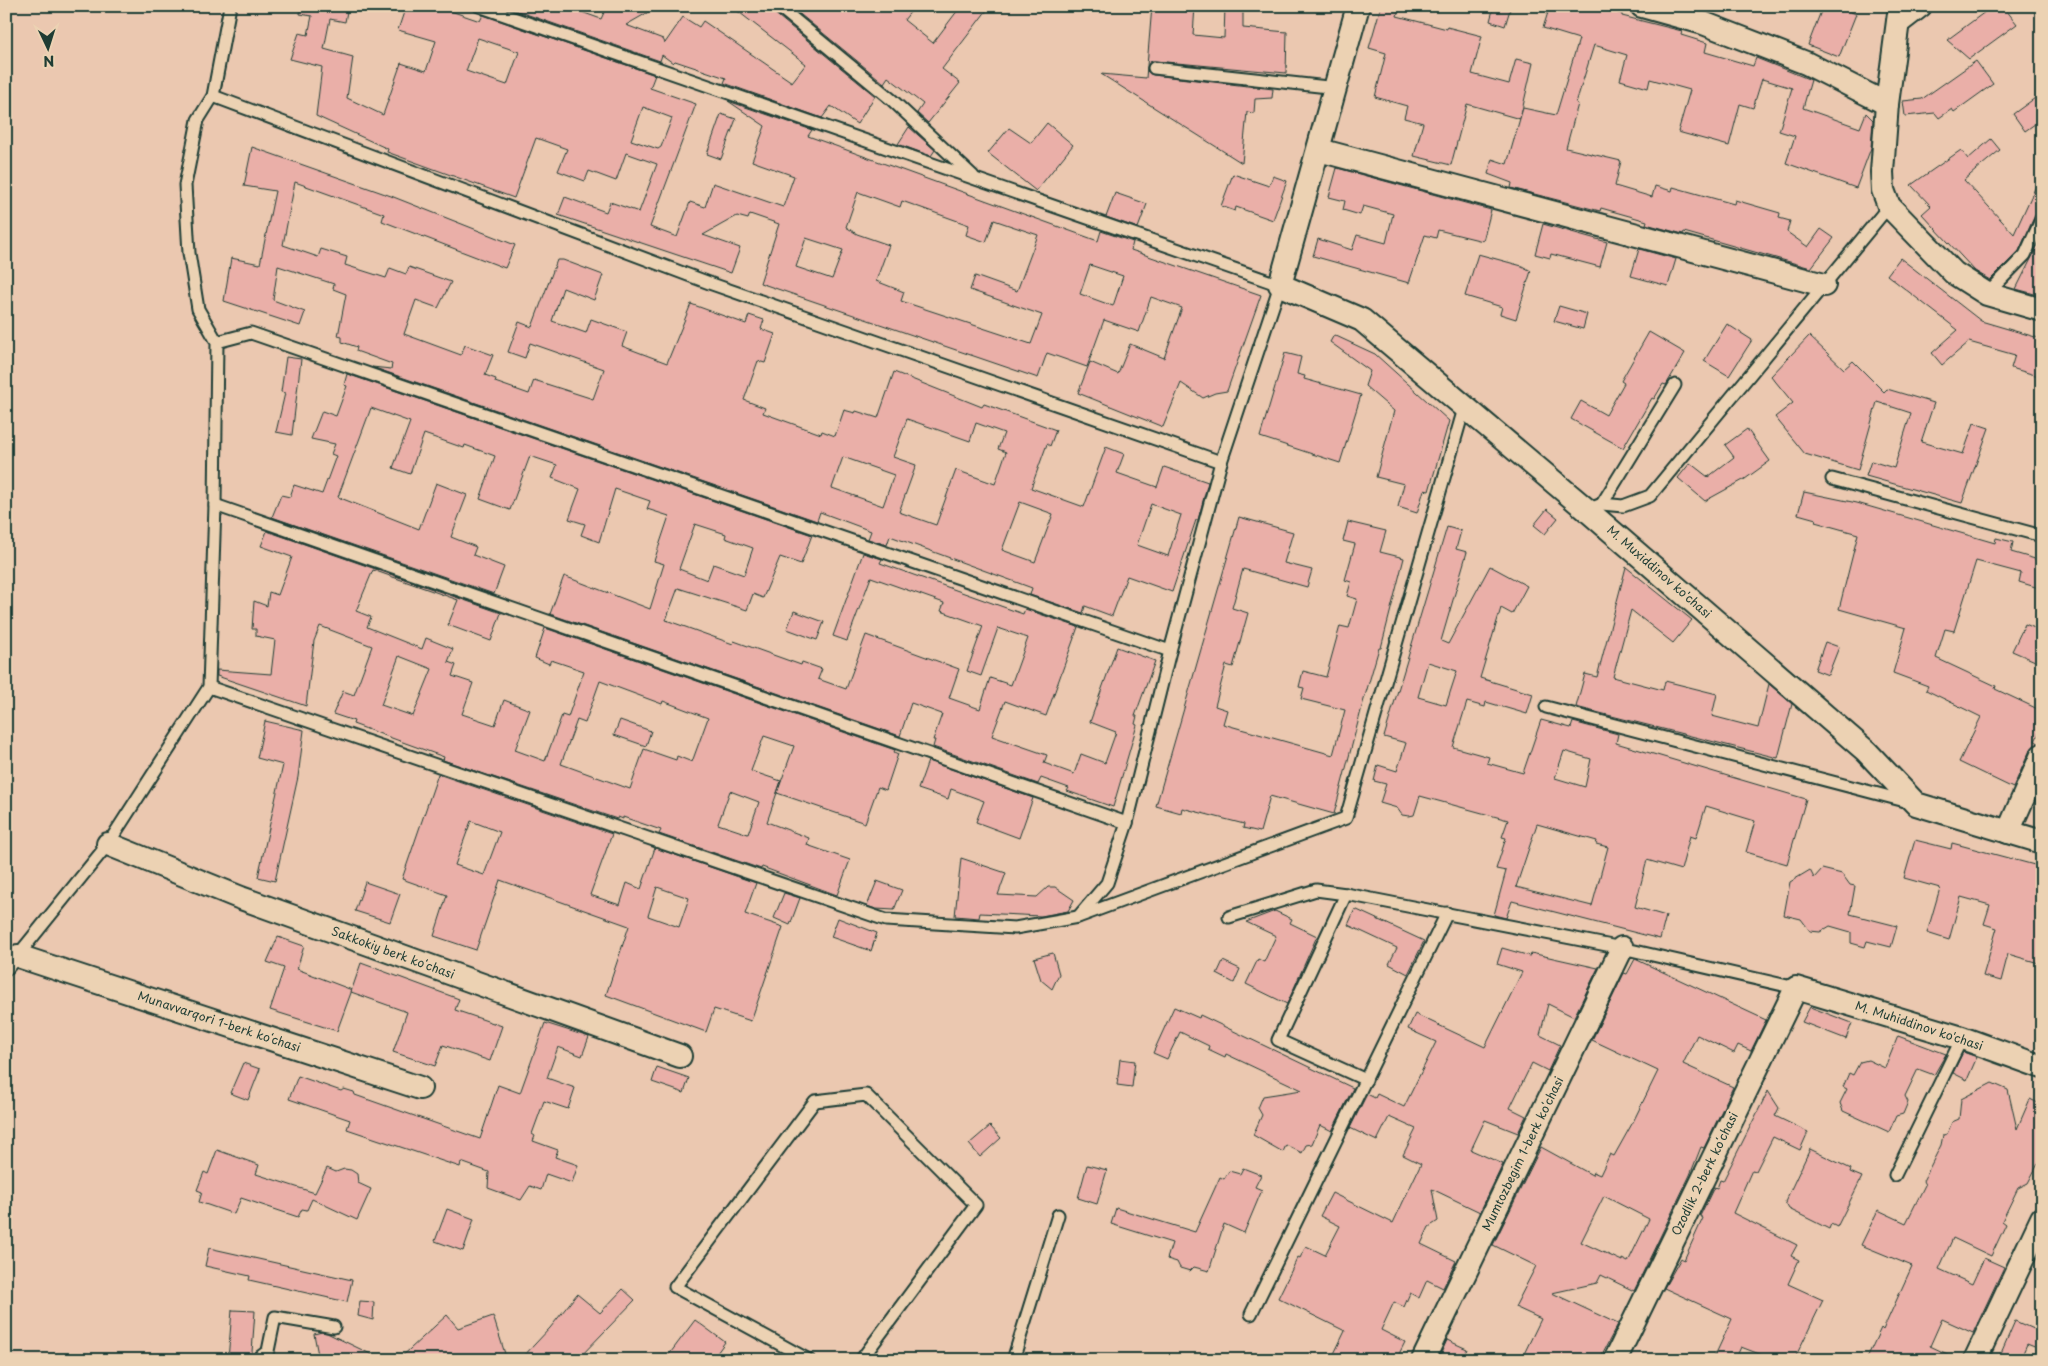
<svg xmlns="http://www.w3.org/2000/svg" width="2048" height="1366" font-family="'Playpen Sans',sans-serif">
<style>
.building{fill:#eaafa8;stroke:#1f3d34;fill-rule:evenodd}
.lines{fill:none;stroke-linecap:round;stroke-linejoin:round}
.lane-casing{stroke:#1f3d34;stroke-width:15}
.street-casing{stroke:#1f3d34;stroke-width:26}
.lane{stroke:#ecd2b3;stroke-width:11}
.street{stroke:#ecd2b3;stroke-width:22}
.labels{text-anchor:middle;stroke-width:5;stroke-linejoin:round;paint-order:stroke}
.street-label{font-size:12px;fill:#1f3d34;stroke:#ecd2b3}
</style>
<rect width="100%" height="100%" fill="#ebc8b0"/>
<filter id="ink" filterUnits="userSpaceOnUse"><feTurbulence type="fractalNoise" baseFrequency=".02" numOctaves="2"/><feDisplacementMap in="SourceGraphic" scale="10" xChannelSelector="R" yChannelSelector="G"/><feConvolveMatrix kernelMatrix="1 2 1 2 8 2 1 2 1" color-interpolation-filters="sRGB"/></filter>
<g filter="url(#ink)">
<g class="building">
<path d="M301 6H348L345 22 330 19 324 49 353 57 347 98 383 115 401 63 426 71 436 41 398 30 406 6H436L480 21 483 15 655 75 650 88 696 104 650 227 677 237 690 202 705 207 713 183 783 207 794 176 752 161 765 126 728 101 812 130 808 136 1098 241 1101 231 1133 242 1131 250 1261 295 1227 391 1215 393 1203 398 1181 383 1163 427 1078 393 1090 362 1118 374 1130 344 1164 358 1182 308 1151 297 1139 332 1104 320 1087 367 1047 353 1038 378 760 283 779 224 750 214 748 219 737 216 703 235 740 248 731 273 558 215 565 197 606 212 610 202 639 212 657 164 626 153 616 181 589 171 585 181 558 171 567 149 536 138 514 198 387 152 388 149 316 116 322 67 290 59 299 33 308 35 312 16 300 14ZM478 38 519 52 507 85 466 71ZM643 107 672 118 661 147 658 149 631 140ZM858 192 900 207 902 201 969 225 966 235 986 242 994 220 1038 235 1017 291 975 276 970 290 1042 315 1031 344 901 301 904 292 876 281 889 245 857 234 846 227ZM806 238 843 250 832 279 796 267ZM1090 265 1123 276 1113 306 1080 294Z"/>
<polygon points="503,6 565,6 601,19 607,6 659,6 626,25 663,39 665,43 683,17 699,27 703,21 792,82 806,64 731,6 771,6 773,12 875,96 857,124 831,106 822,118 724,83 726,78 675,61 673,63 662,55 660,61"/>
<polygon points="790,6 915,6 904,20 933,43 961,6 990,6 942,69 960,83 928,123 917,113 923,104 888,77 884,83"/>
<polygon points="1152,6 1195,6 1193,35 1224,38 1225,6 1243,6 1243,28 1287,32 1286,73 1155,61 1151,61 1147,67 1147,71 1153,75 1273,89 1272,98 1255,99 1254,113 1247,112 1242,163 1101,74 1146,78"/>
<polygon points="1381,6 1400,6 1397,16 1447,29 1447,27 1482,36 1472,74 1509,84 1516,59 1533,63 1520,119 1467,104 1451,165 1414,156 1423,123 1404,118 1407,106 1375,97 1386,53 1369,48"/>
<polygon points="1494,6 1511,6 1505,26 1490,21"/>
<polygon points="1550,6 1588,6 1604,11 1605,9 1622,14 1622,16 1682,31 1681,35 1707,43 1705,52 1753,66 1756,58 1811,80 1803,108 1860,128 1866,113 1873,120 1871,148 1856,188 1786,163 1795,136 1779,131 1792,88 1762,79 1753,108 1740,104 1729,146 1678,132 1690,90 1650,79 1648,88 1620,80 1627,55 1594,45 1576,103 1578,104 1566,148 1621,161 1615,186 1652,197 1655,186 1672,191 1673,187 1734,204 1735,200 1780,213 1779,218 1790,221 1787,232 1808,247 1821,229 1834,238 1811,268 1684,232 1683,234 1646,224 1647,221 1601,208 1600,211 1511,188 1512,183 1488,174 1492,159 1507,164 1523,108 1556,115 1579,39 1543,28"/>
<polygon points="1823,6 1836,6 1856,14 1839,57 1808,45"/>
<polygon points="1993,6 2003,6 2017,24 1969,59 1947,40"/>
<polygon points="1976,61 1993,84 1954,112 1952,109 1939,118 1935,113 1905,116 1903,101 1922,99"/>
<polygon points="2042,93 2042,119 2025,131 2013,114"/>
<polygon points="721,114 736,119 721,159 707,154"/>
<polygon points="1047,123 1073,145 1036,191 988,153 1009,128 1031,143"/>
<polygon points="909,127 935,150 931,156 898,144"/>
<polygon points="1991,139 2000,150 1964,180 2014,234 2042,173 2042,211 2035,215 2019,251 1990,280 1975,271 1922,214 1931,206 1911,185 1961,150 1968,159"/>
<path d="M252 147 391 196 515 245 505 268 382 221 384 214 295 182 283 245 318 257 321 249 347 257 345 265 386 278 390 268 406 274 409 267 451 282 438 308 416 300 404 334 461 355 465 345 493 355 485 375 496 379 495 382 529 394 534 380 593 399 604 369 530 343 525 358 508 352 519 322 532 327 557 260H563L603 275 594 300 563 288 552 321 586 333 591 319 627 332 622 346 667 363 691 304 746 324 749 315 764 320 761 329 775 334 765 363 758 361 744 400 765 408 763 413 821 434 822 431 835 436 844 410 855 413 856 411 878 418 894 372 982 407 984 404 1056 430 1050 446 1047 444 1031 488 1084 507 1106 447 1124 454 1117 473 1157 487 1164 467 1208 482 1198 520H1196L1172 592 1127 576 1112 616 1085 606 1083 613 1030 595 1032 588 890 536 887 545 868 539 871 531 820 512 817 521 372 367 391 369 392 364 356 351 357 347 342 342V337L338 336 346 294 333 289 334 284 278 266 273 300 305 312 300 326 224 301 231 258 260 264 275 191 244 186ZM907 419 970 441 976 423 1004 433 998 449 1006 452 995 484 956 470 936 525 899 512 916 465 893 457ZM843 457 894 475 883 506 832 488ZM1020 502 1053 514 1035 562 1002 550ZM1151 504 1181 515 1168 556 1137 545Z"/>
<polygon points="1337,168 1491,210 1483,241 1438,230 1436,238 1425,235 1409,283 1313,256 1318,239 1352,250 1357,235 1386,243 1393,214 1363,206 1360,215 1343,210 1345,201 1329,197"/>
<polygon points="1233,174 1269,186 1273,176 1287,181 1273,220 1236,207 1235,211 1221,206"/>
<polygon points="1115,193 1147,204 1138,228 1106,217"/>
<polygon points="1543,224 1607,242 1600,267 1551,254 1550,258 1535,254"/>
<polygon points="2042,237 2042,296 2016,289"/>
<polygon points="1639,249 1676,259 1668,286 1631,276"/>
<polygon points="1478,254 1522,266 1531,271 1516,319 1500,314 1502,307 1465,296"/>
<polygon points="1900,258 1981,321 2042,339 2042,377 2011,368 2015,355 1969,342 1942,365 1932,353 1958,330 1887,275"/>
<polygon points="1559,306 1587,314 1583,329 1554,321"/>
<polygon points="1727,324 1752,340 1729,376 1704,361"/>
<polygon points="1649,332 1685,353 1666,385 1663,384 1654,399 1652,398 1623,448 1571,419 1581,401 1606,415 1624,383 1621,381"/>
<polygon points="1334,335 1375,354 1449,421 1429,491 1424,490 1417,513 1398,507 1404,484 1376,477 1394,411 1365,386 1370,371 1330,342"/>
<polygon points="1809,336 1844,369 1853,361 1884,392 1887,389 1934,403 1921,442 1963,454 1974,423 1989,428 1962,503 1866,476 1871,461 1894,468 1911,413 1877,402 1858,470 1805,454 1775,417 1793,403 1771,376"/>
<polygon points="1285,353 1301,357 1297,374 1305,376 1304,379 1361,395 1340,463 1260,437"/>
<polygon points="286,357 301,359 292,435 276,432 285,393 281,392"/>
<path d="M347 374 812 535 801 564 780 557 763 598 753 594 747 610 678 588 666 620 733 644 734 641 801 665 802 662 822 669 818 679 846 689 866 635 959 669 949 698 980 709 990 678 1011 685 1028 638 998 628 981 676 967 671 983 626 941 611 944 603 871 577 847 641 833 636 863 553 882 559 880 563 1023 614 1025 609 1078 627 1046 716 1005 701 992 736 1047 755 1044 763 1074 774 1081 754 1105 763 1116 732 1090 722 1117 647 1155 661 1135 716H1137L1135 724 1137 725 1113 807 1067 791 1069 788 1041 778 1038 784 933 747 935 740H933L942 714 911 703 900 736 550 614 564 576 650 609 664 564 654 561 669 516 647 509 650 501 615 489 599 542 581 535 585 524 569 519 580 489 552 478 557 465 530 456 510 510 480 499 495 456 465 445 464 448 424 434 410 474 393 468 410 422 371 408 338 497 419 529 436 483 467 495 451 537 476 547 473 555 504 567 494 594 272 517 281 495 290 497 294 485 322 494 336 456 331 454 335 444 311 439 322 411 336 416 347 386 344 385ZM695 524 726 534 725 538 753 548 744 575 713 564 707 580 679 569Z"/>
<polygon points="1747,429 1770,461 1745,479 1705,501 1678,478 1690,463 1708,477 1734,457 1725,445"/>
<polygon points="1804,492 1857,503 1995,543 1996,538 2013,542 2011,552 2042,561 2042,589 2019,582 2021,573 1976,561 1954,631 1945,629 1936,658 1996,686 1995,689 2042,711 2042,727 2035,741 2039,743 2030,750 2013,788 1959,762 1981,717 1926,690 1928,686 1893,673 1906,628 1839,609 1858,534 1815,522 1816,519 1798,514"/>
<polygon points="1547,509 1558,518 1545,534 1534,525"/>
<polygon points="1239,517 1293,532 1284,563 1312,570 1307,587 1243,569 1232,608 1248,613 1233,667 1226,665 1215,706 1227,710 1223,724 1333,755 1345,710 1301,699 1304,688 1299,687 1303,671 1326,677 1340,626 1349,628 1357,599 1347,596 1351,582 1345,580 1355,544 1343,541 1348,522 1386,531 1380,552 1404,558 1381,648 1379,648 1363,703 1334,814 1270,796 1260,832 1243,828 1244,824 1182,808 1181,813 1156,806"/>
<path d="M1447 527 1461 531 1456 549 1467 552 1441 641 1448 644 1490 566 1527 586 1512 614 1501 608 1480 678 1533 694 1527 714 1486 702 1485 707 1467 702 1453 747 1489 757 1487 763 1523 773 1541 720 1571 728 1573 722 1618 734 1616 743 1806 799 1787 864 1746 852 1755 821 1706 806 1696 838 1690 836 1681 870 1647 860 1635 907 1666 916 1660 939 1512 901 1506 918 1494 915 1506 871 1496 869 1506 838 1502 837 1508 820 1420 796 1414 815 1409 816 1402 815 1397 808 1380 803 1386 784 1374 781 1378 765 1397 771 1406 743 1384 737ZM1428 662 1457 671 1446 705 1418 697ZM1564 751 1591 759 1585 787 1555 778ZM1537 824 1597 841 1596 844 1608 847 1592 906 1516 887Z"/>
<path d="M267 531 501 613 491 641 448 625 458 600 373 570 356 611 371 617 367 627 422 649 426 638 453 649 448 662 456 665 452 676 473 683 462 714 495 725 504 700 530 710 515 750 545 761 562 715 568 717 584 671 551 660 549 664 535 658 545 628 895 750 894 752 898 754 886 790 878 787 865 823 777 793 794 746 764 736 751 771 781 781 767 822 809 838 807 845 850 860 837 895 762 867 761 869 659 834 661 830 623 817V819L618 817 617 819 443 760 444 757 353 724 354 721 333 714 343 691 354 695 372 646 320 626 314 641 306 706 217 676V670L271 674 275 640 256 636V629H252L254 601 267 606 269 592 278 595 292 557 261 546ZM399 656 432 669 413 716 381 705ZM600 681 662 704 663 701 708 718 692 762 677 756 676 760 644 749 630 789 561 764 577 720 585 723ZM730 791 759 802 748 834 718 824Z"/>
<polygon points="1626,567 1692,620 1673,643 1631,610 1613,677 1663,690 1665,681 1717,694 1712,716 1758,728 1769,684 1792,704 1778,758 1576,707 1585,674 1597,677"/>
<polygon points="794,611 824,622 817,640 787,629"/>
<polygon points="2025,624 2042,631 2042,664 2012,651"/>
<polygon points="1825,642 1839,647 1828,675 1815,670"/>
<polygon points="620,720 651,731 646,746 614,735"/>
<polygon points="265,721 304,730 298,777 275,881 258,877 283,765 257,758"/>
<polygon points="928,761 1033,798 1019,838 976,822 984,801 951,789 948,799 918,789"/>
<path d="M438 774 612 834 590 895 620 905 627 883 641 889 655 848 756 883 745 914 783 927 751 1021 714 1009 706 1032 606 995 629 926 500 880 476 950 434 936 447 895 402 879ZM471 821 500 832 484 875 455 865ZM657 887 689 898 679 927 648 916Z"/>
<polygon points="1915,840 1951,849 1952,843 2042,867 2042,964 2008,954 2001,981 1983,976 1997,928 1984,924 1990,905 1961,897 1949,940 1927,933 1940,888 1904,878"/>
<polygon points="961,858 1006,873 998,895 1037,897 1048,887 1055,887 1074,900 1068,911 1041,916 980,913 979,918 955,916"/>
<polygon points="1822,869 1842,874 1850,885 1855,886 1850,914 1897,926 1891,947 1867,941 1865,947 1851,943 1851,932 1830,926 1820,932 1810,931 1801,919 1784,915 1790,882 1810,870 1814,878"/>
<polygon points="877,881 902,890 894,910 876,909 867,906"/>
<polygon points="365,882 400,894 390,922 355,911"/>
<polygon points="784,893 800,898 790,925 774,918"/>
<polygon points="1355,909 1424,941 1408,974 1389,964 1397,948 1348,925"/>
<polygon points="1275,911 1292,919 1290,923 1317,936 1287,1004 1246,984 1258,959 1264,962 1276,936 1246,922"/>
<polygon points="838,918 877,933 871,951 831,937"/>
<polygon points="278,937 304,946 297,969 352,990 337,1031 270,1010 284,968 267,962"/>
<polygon points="1502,948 1530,956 1531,953 1598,968 1574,1017 1548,1004 1540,1035 1560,1045 1548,1071 1532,1063 1510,1108 1526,1116 1518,1133 1485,1120 1471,1150 1503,1164 1480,1212 1432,1189 1438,1221 1429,1227 1421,1244 1456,1261 1443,1288 1427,1280 1419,1298 1410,1293 1404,1307 1394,1302 1381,1330 1405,1342 1396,1360 1331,1360 1345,1331 1278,1298 1298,1257 1300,1258 1306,1246 1325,1255 1340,1226 1320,1216 1332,1193 1393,1223 1421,1164 1403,1155 1416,1129 1389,1117 1377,1141 1350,1128 1367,1094 1375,1098 1377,1094 1404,1107 1436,1042 1408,1029 1415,1014 1485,1047 1522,972 1497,964"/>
<polygon points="1053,953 1059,974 1052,989 1041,980 1034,958"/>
<path d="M1635 959 1766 1020 1751 1051 1738 1045 1734 1053 1697 1035 1683 1064 1733 1087 1704 1148 1701 1147 1690 1175 1634 1291 1601 1275 1597 1283 1552 1293 1618 1324 1599 1360H1521L1541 1319 1515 1307 1536 1266 1493 1245 1541 1147 1592 1175 1593 1172 1600 1175 1610 1154 1614 1156 1633 1122 1658 1071 1592 1040 1624 973 1627 974ZM1604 1196 1649 1219 1628 1262 1622 1259V1261L1581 1242Z"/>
<polygon points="1223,961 1240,969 1234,983 1217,974"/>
<polygon points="361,963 459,999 455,1010 502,1026 490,1061 443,1045 435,1066 393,1052 407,1012 351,992"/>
<polygon points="1174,1007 1199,1018 1200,1015 1353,1088 1332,1131 1320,1125 1312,1144 1306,1145 1302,1153 1286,1145 1283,1152 1253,1135 1262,1115 1258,1108 1263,1096 1302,1090 1226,1054 1225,1057 1208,1049 1209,1046 1180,1032 1167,1059 1153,1053"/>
<polygon points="1810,1007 1852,1023 1846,1039 1802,1022"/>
<polygon points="545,1023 589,1037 582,1056 558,1047 547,1078 575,1088 568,1109 544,1101 532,1134 535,1136 533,1141 558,1150 555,1157 578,1165 572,1183 546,1174 541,1190 530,1186 521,1200 488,1188 489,1172 461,1162 460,1167 347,1129 350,1120 289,1099 298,1076 341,1091 344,1089 354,1092 355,1095 480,1139 498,1085 520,1093"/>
<polygon points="1898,1036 1946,1054 1934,1075 1918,1069 1905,1096 1908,1102 1903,1114 1896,1116 1889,1132 1843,1111 1840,1103 1847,1089 1843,1087 1849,1073 1853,1075 1860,1062 1868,1060 1885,1068"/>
<polygon points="1963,1052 1977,1057 1967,1080 1953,1073"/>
<polygon points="1120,1059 1135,1061 1132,1087 1117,1085"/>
<polygon points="243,1063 260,1069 248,1100 230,1093"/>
<polygon points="657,1067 689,1078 684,1093 652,1082"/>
<polygon points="1992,1083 2008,1090 2017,1129 2030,1099 2042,1105 2042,1156 2028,1183 2018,1188 2002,1221 2006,1224 1991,1256 1953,1238 1939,1269 1972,1284 1984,1258 2004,1267 1973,1333 1942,1319 1930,1346 1960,1360 1921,1360 1909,1354 1906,1360 1866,1360 1881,1328 1883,1330 1912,1266 1861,1245 1878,1210 1906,1223 1925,1185 1923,1181 1941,1145 1943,1135 1947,1134 1952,1122 1959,1119 1961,1099"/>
<polygon points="1768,1091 1779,1108 1775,1116 1808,1132 1800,1150 1773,1137 1756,1171 1752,1170 1733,1213 1797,1245 1791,1256 1799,1260 1788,1284 1823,1300 1794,1360 1775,1360 1741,1347 1735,1360 1713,1360 1732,1319 1664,1288 1681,1258 1684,1260 1703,1218 1700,1216 1714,1187 1717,1188 1720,1180 1723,1181"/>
<polygon points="990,1126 1001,1138 980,1157 969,1144"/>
<polygon points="1810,1149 1851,1169 1850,1172 1862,1177 1837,1227 1831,1224 1829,1229 1789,1209 1785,1202"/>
<polygon points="217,1150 259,1165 256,1174 315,1193 327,1168 336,1172 344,1169 351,1170 357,1174 358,1183 371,1189 357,1220 312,1199 307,1210 302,1209 298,1217 241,1198 234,1214 199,1202 202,1192 197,1190 204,1172 208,1174"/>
<polygon points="1087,1165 1107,1170 1097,1204 1078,1198"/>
<polygon points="1243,1168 1261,1175 1255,1187 1262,1190 1244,1233 1224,1224 1209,1271 1194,1267 1190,1271 1180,1268 1177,1262 1167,1259 1172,1243 1111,1224 1116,1208 1195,1232 1220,1177 1224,1179 1229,1171 1240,1174"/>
<polygon points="447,1209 474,1219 463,1251 435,1241"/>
<polygon points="209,1248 352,1280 347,1302 249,1280 250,1276 205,1266"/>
<polygon points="623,1289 635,1300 577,1360 520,1360 550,1328 577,1294 600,1313"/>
<polygon points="360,1301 374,1302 373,1320 358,1316"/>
<polygon points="232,1310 255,1311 252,1352 239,1360 228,1360"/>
<polygon points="447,1315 458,1328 493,1316 507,1360 398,1360"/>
<polygon points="695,1320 725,1342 712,1360 665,1360"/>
<polygon points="2015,1321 2042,1333 2042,1350 2027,1344 2020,1360 1998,1360"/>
<polygon points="322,1332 327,1333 383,1360 319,1360 314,1334"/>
<polygon points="1447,1340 1467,1349 1462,1360 1438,1360"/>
</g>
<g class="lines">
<g class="lane-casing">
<g id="lane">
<polyline points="479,6 1280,285 1221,462 1170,651 1127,823 1107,883 1078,917"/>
<polyline points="778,6 892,100 973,176"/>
<polyline points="1154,68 1337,88"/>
<polyline points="213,96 712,284 1221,462"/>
<polyline points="1987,294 2025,255 2042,218"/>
<polyline points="217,342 251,333 1170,651"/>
<polyline points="1832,479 2042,536"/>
<polyline points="1602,504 1675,385"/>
<polyline points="215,505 1127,823"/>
<polyline points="1587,510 1602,504 1623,506 1650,496 1889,206"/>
<polyline points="209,687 886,920 1015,928 1078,917 1346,818 1465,405"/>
<polyline points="1546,707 1909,802"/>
<polyline points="1346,894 1278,1040 1366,1080"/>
<polyline points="1229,917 1316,890 1346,894 1622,948 1796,988"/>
<polyline points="6,970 108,844 209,687 215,505 217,342 198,309 189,253 185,185 198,120 213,96 230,6"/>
<polyline points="1895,1175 1962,1038"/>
<polyline points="1251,1314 1447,913"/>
<polyline points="256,1360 268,1351 275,1317 334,1327"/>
<polyline points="809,1360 675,1287 815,1101 866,1095 976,1205 861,1360"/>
<polyline points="1013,1360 1058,1215"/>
</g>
</g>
<g class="street-casing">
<g id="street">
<polyline points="1358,6 1280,285 1362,320 1587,510 1866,751 1916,804 2042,842"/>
<polyline points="1642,6 1703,23 1806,63 1887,104"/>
<polyline points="1900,6 1887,104 1882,172 1883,190 1889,206 1954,273 1987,294 2042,310"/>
<polyline points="1898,23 1920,6"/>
<polyline points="1319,150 1824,285"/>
<polyline points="2008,832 2042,755"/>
<polyline points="108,844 241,898 680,1056"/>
<polyline points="18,956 420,1088"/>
<polyline points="1423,1360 1622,948"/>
<polyline points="1615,1360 1796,988 1962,1038 2042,1067"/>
<polyline points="1975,1360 2042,1218"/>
</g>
</g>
<use href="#lane" class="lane"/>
<use href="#street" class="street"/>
</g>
</g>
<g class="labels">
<g class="street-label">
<text transform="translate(1659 572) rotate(41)" y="4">M. Muxiddinov ko'chasi</text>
<text transform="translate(393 953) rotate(20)" y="4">Sakkokiy berk koʻchasi</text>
<text transform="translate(219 1022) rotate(18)" y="4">Munavvarqori 1-berk koʻchasi</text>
<text transform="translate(1919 1026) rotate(18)" y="4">M. Muhiddinov ko'chasi</text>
<text transform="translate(1523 1154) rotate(-64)" y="4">Mumtozbegim 1-berk koʻchasi</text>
<text transform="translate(1705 1174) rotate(-64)" y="4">Ozodlik 2-berk koʻchasi</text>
</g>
</g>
<rect width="2048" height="1366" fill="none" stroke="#ecd2b3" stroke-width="25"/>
<rect x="12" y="12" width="2023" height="1341" fill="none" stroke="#1f3d34" stroke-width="2" filter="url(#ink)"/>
<g transform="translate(48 48) rotate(176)" stroke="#ecd2b3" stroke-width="4" paint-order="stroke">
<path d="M0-4L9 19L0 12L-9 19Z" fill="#1f3d34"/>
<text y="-8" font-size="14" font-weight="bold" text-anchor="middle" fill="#1f3d34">N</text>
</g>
</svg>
